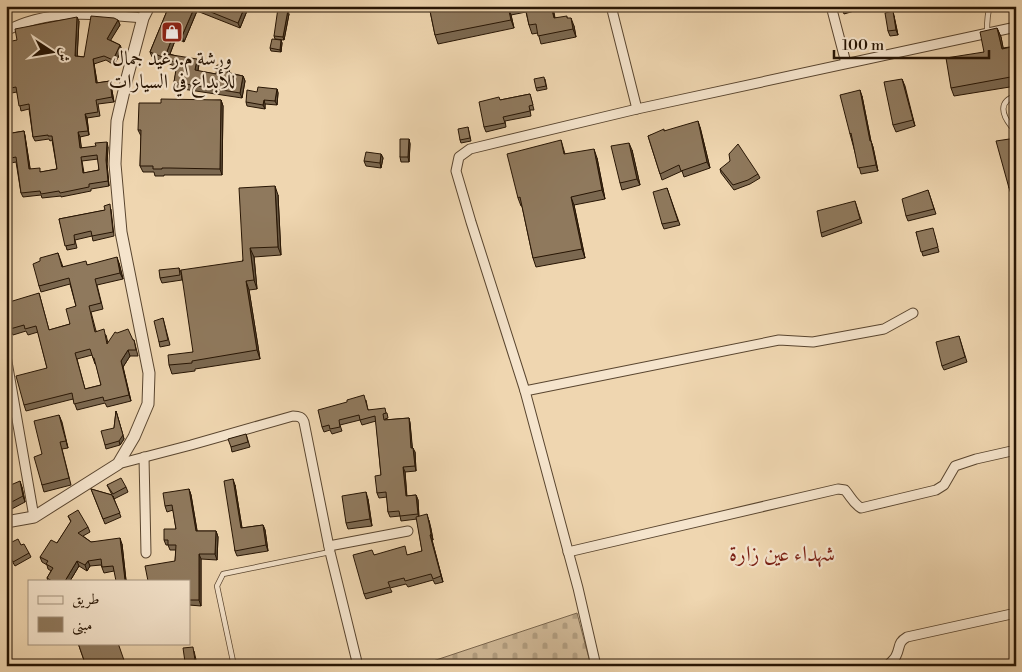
<svg xmlns="http://www.w3.org/2000/svg" width="1022" height="672" font-family="'Libre Bodoni',Amiri,serif">
<style>
.cemetery{fill:url(#cemetery-stones);stroke:#7a654c}
.lines{fill:none;stroke-linecap:round;stroke-linejoin:round}
.service-casing{stroke:#59452f;stroke-width:6}
.minor-casing{stroke:#59452f;stroke-width:11}
.tertiary-casing{stroke:#59452f;stroke-width:13}
.service{stroke:#f5e4cc;stroke-width:4.5}
.minor{stroke:#f5e4cc;stroke-width:9}
.tertiary{stroke:#f5e4cc;stroke-width:11}
.wall{fill:#7b6850;stroke:#271504;fill-rule:evenodd}
.shaded-wall{fill:#645541;stroke:#271504}
.building{fill:#8f795d;stroke:#271504;fill-rule:evenodd}
.labels{text-anchor:middle;stroke-width:4.5;stroke-linejoin:round;paint-order:stroke}
.poi-label{font-size:20px;fill:#271504;stroke:#f5e4cc}
.quarter-label{font-size:22px;fill:#7a1f14;stroke:#f5e4cc}
</style>
<defs>
<pattern id="cemetery-stones" width="16" height="16" patternUnits="userSpaceOnUse" patternTransform="scale(1.25)"><rect width="16" height="16" fill="#cdb593"/><path d="M2 7V4a2 2 0 0 1 4 0v3zM10 15v-3a2 2 0 0 1 4 0v3z" fill="#b09b7d"/></pattern>
</defs>
<rect width="100%" height="100%" fill="#efd6b0"/>
<filter id="stains"><feTurbulence type="fractalNoise" baseFrequency=".004" numOctaves="4"/><feColorMatrix values="0 0 0 0 .2 0 0 0 0 .09 0 0 0 0 .02 0 0 0 .5 -.17"/></filter>
<radialGradient id="worn" r=".72"><stop offset=".6" stop-color="#630" stop-opacity="0"/><stop offset="1" stop-color="#630" stop-opacity=".3"/></radialGradient>
<polygon class="cemetery" points="577,613 591,666 418,666"/>
<g class="lines">
<g class="service-casing">
<g id="service">
<path d="M987 32C987 23 987 14 990 6"/>
<path d="M1016 96C998 101 1002 115 1011 126L1016 127"/>
<polyline points="234,666 217,586 223,574 330,552"/>
</g>
</g>
<g class="minor-casing">
<g id="minor">
<polyline points="611,6 637,109"/>
<polyline points="831,6 846,63"/>
<path d="M6 31C49 8 97 14 143 18"/>
<polyline points="6,356 34,517"/>
<polyline points="525,391 779,340 813,342 884,329 913,313"/>
<polyline points="144,457 146,553"/>
<path d="M118 464 191 445 293 416C299 416 302 417 304 422L330 552 358 666"/>
<polyline points="329,546 408,531"/>
<path d="M568 552 838 489 845 490C851 497 853 503 861 508L936 490 944 485 955 466 976 459 1016 450"/>
<polyline points="596,666 578,588 525,391 471,222 456,171 459,157 470,149 637,109 1016,27"/>
<path d="M887 666C890 663 894 660 896 656 901 646 897 643 907 637L1016 613"/>
</g>
</g>
<g class="tertiary-casing">
<polyline id="tertiary" points="6,522 34,517 118,464 134,437 148,404 149,373 121,232 115,164 117,121 127,78 143,18 149,6"/>
</g>
<use href="#service" class="service"/>
<use href="#minor" class="minor"/>
<use href="#tertiary" class="tertiary"/>
</g>
<g class="wall">
<polygon points="57,6 78,6 78,8 58,8"/>
<polygon points="102,6 123,6 122,10"/>
<polygon points="169,6 249,6 240,28 197,11 184,42 176,38 170,54 199,64 198,71 216,74 228,67 230,73 243,76 245,81 242,98 176,88 174,82 177,67 152,57 150,52"/>
<polygon points="429,6 553,6 555,18 568,18 574,26 576,37 541,44 538,33 532,34 529,25 526,12 511,15 514,28 438,44 435,35"/>
<polygon points="841,6 871,6 844,14"/>
<polygon points="1016,6 1016,21 1013,14"/>
<polygon points="289,14 284,40 275,39 274,36"/>
<polygon points="894,16 898,35 890,36 888,31"/>
<path d="M118 20 120 25 110 40 120 45 122 50 114 65 106 60 94 64 97 83 110 81 111 85 114 102 98 104 100 116 87 118 89 135 80 137 81 148 108 147 107 164 109 186 91 189V191L61 197V196L42 198 41 195 23 197 21 193 16 162 6 164V134L24 131 25 136 30 169 41 172 57 169 52 140 50 141 49 139 35 141 33 137 29 109 21 111 17 92 6 94V65L11 64 17 40 79 21 77 56 84 57ZM98 159 99 170 84 173 82 161Z"/>
<polygon points="997,28 1001,37 1003,48 1016,46 1016,86 954,96 951,88 984,52"/>
<polygon points="281,40 282,43 281,52 271,51 270,48"/>
<polygon points="545,79 547,89 537,91 536,88"/>
<polygon points="902,79 915,126 896,132 893,125"/>
<polygon points="277,89 278,93 277,105 265,104 265,109 247,106 246,102 257,92"/>
<polygon points="530,94 534,110 530,110 531,116 505,121 506,127 486,132 484,127 500,100"/>
<polygon points="862,96 871,141 873,147 878,171 861,174 850,134"/>
<polygon points="221,100 223,106 222,175 164,175 164,176 155,176 154,172 143,172 140,166 141,136 138,130 161,103"/>
<polygon points="6,105 8,110 9,118 6,118"/>
<polygon points="468,127 471,141 461,143 460,140"/>
<polygon points="700,127 710,168 684,177 682,171 662,180 648,136 664,131"/>
<polygon points="1016,138 1016,196 1012,197 1009,188"/>
<polygon points="409,139 410,144 409,162 401,162 400,157"/>
<polygon points="561,140 565,154 597,158 605,199 574,205 585,258 536,267 533,258 522,206 521,206 518,198"/>
<polygon points="632,150 640,185 622,190 620,183"/>
<polygon points="381,154 383,158 381,168 366,166 364,161"/>
<polygon points="720,169 758,174 760,178 750,184 734,190 721,173"/>
<polygon points="667,188 680,225 664,229 662,224"/>
<polygon points="928,190 936,214 908,221 906,216"/>
<polygon points="278,195 281,255 254,257 257,289 249,290 260,359 195,369 195,371 172,374 169,365 193,352"/>
<polygon points="855,201 862,223 822,237 821,233"/>
<polygon points="111,209 114,236 93,241 92,236 75,240 77,248 67,250 59,219"/>
<polygon points="916,232 934,233 939,252 923,256"/>
<path d="M58 253 63 267 87 265 119 263 123 279 97 285 103 309 91 312 96 331 106 335 108 343 134 340 138 356H130L123 367 131 401 107 407 105 403 77 410 73 399 26 411 24 405 47 368 38 332 28 335 26 331 13 335 10 329 39 293 49 330 70 324 76 306 70 284 41 292 39 286 40 261ZM92 355 95 364H96L101 385 85 389 77 359Z"/>
<polygon points="179,268 181,272 182,280 162,283 160,278"/>
<polygon points="163,318 170,345 160,347 159,342"/>
<polygon points="959,336 967,362 944,370 942,366"/>
<polygon points="366,400 368,410 387,413 388,418 385,419 385,420 409,418 410,423 412,448 415,452 416,471 405,472 407,496 416,495 418,500 419,517 429,520 431,529 433,540 432,540 443,582 435,584 433,580 408,587 406,584 390,588 392,592 366,599 364,594 374,555 408,555 422,551 417,519 401,521 400,516 390,517 388,512 387,497 379,498 377,493 381,475 376,421 362,425 360,420 340,425 342,431 332,434 330,430 324,432 322,427"/>
<polygon points="116,411 124,439 120,445 106,449 105,445 114,428"/>
<polygon points="59,415 68,448 62,449 71,485 44,492 42,485 42,454"/>
<polygon points="246,434 250,447 232,452 231,447"/>
<polygon points="107,485 126,487 128,492 114,499 113,496 121,517 105,524 91,489 112,495"/>
<polygon points="235,485 242,528 263,525 265,530 268,551 237,556 235,551"/>
<polygon points="6,487 22,487 25,502 6,512"/>
<polygon points="189,489 191,495 197,531 216,531 218,537 217,560 201,559 201,606 189,605 189,581 175,561 176,550 170,550 168,545 166,545 164,540 176,529 173,510 167,512 165,506"/>
<polygon points="368,499 372,526 348,529 346,523"/>
<polygon points="68,516 88,527 90,532 83,536 91,542 122,544 126,580 127,581 114,571 104,573 101,565 90,566 87,571 79,566 70,581 48,581 47,578 51,571 48,569 47,565 42,562 40,557 57,543 71,522"/>
<polygon points="6,545 21,545 29,553 31,557 15,566 6,551"/>
<polygon points="78,643 126,666 86,666"/>
<polygon points="194,651 197,664 186,666 185,662"/>
</g>
<g class="shaded-wall">
<polygon points="195,6 197,11 184,42 182,36"/>
<polygon points="245,6 249,6 240,28 238,23"/>
<polygon points="551,6 552,6 557,27 554,18"/>
<polygon points="508,7 511,15 514,28 511,20"/>
<polygon points="288,10 289,14 284,40 283,37"/>
<polygon points="893,11 894,16 898,35 896,30"/>
<polygon points="77,17 79,21 77,61 75,56"/>
<polygon points="571,18 574,26 576,37 573,29"/>
<polygon points="118,20 120,25 109,43 107,39"/>
<polygon points="997,28 1001,37 1005,57 1002,49"/>
<polygon points="174,33 176,38 168,59 166,54"/>
<polygon points="281,40 282,43 281,52 280,50"/>
<polygon points="120,45 122,50 114,65 113,60"/>
<polygon points="93,59 94,64 98,87 96,83"/>
<polygon points="197,59 199,64 197,76 195,70"/>
<polygon points="243,76 245,81 242,98 240,93"/>
<polygon points="902,79 905,86 915,126 913,120"/>
<polygon points="110,81 111,85 114,102 112,97"/>
<polygon points="277,89 278,93 277,105 275,101"/>
<polygon points="860,90 862,96 872,147 870,141"/>
<polygon points="221,100 223,106 222,175 220,169"/>
<polygon points="264,100 265,104 265,109 263,105"/>
<polygon points="85,114 87,118 89,135 88,131"/>
<polygon points="698,121 700,127 710,168 707,162"/>
<polygon points="24,131 25,136 31,174 29,169"/>
<polygon points="78,132 80,137 82,152 80,148"/>
<polygon points="409,139 410,144 409,162 408,157"/>
<polygon points="871,141 873,147 878,171 876,165"/>
<polygon points="107,142 108,147 107,164 109,186 108,181 106,160"/>
<polygon points="629,143 632,150 640,185 637,179"/>
<polygon points="594,149 597,158 605,199 602,190"/>
<polygon points="381,154 383,158 381,168 380,163"/>
<polygon points="275,186 278,195 281,255 278,247"/>
<polygon points="571,197 574,205 585,258 582,249"/>
<polygon points="250,248 254,257 257,289 254,280"/>
<polygon points="117,257 119,263 123,279 120,273"/>
<polygon points="246,281 249,290 260,359 257,350"/>
<polygon points="128,350 130,356 123,367 131,401 129,395 121,361"/>
<polygon points="116,411 124,439 120,445 119,441"/>
<polygon points="59,415 62,422 68,448 66,441"/>
<polygon points="409,418 410,423 413,453 411,448"/>
<polygon points="413,448 415,452 416,471 415,466"/>
<polygon points="403,467 405,472 407,501 406,496"/>
<polygon points="233,479 235,485 243,534 241,528"/>
<polygon points="20,481 22,487 25,502 23,496"/>
<polygon points="189,489 191,495 198,536 196,531"/>
<polygon points="366,492 368,499 372,526 370,519"/>
<polygon points="416,495 418,500 419,519 418,514"/>
<polygon points="427,514 431,529 433,540 431,534"/>
<polygon points="263,525 265,530 268,551 266,545"/>
<polygon points="216,531 218,537 217,560 215,554"/>
<polygon points="430,535 432,540 443,582 441,576"/>
<polygon points="120,538 122,544 126,581 125,581"/>
<polygon points="199,554 201,559 201,606 199,600"/>
<polygon points="77,561 79,566 70,581 65,581"/>
<polygon points="88,561 90,566 87,571 85,565"/>
</g>
<g class="building">
<polygon points="169,6 195,6 182,36 174,33 166,54 197,59 195,70 216,74 217,65 228,67 227,73 243,76 240,93 174,82 177,63 150,52"/>
<polygon points="196,6 245,6 238,23"/>
<polygon points="429,6 510,6 508,7 511,20 435,35"/>
<polygon points="525,6 551,6 554,18 567,16 567,18 571,18 573,29 538,36 536,24 529,25"/>
<polygon points="841,6 854,6 842,10"/>
<polygon points="1012,6 1016,6 1016,13 1013,14"/>
<polygon points="278,8 288,10 283,37 274,36"/>
<polygon points="893,11 896,30 888,31 885,13"/>
<path d="M91 16 114 18 118 20 107 39 120 45 113 60 104 56 93 59 96 83 110 81 112 97 96 100 98 112 85 114 88 131 78 132 80 148 96 146 95 143 107 142 106 160 108 181 89 184V187L60 193 59 191 41 194 40 191 21 193 16 157 6 159V134L24 131 29 169 40 168V172L57 169 52 136H48V135L33 137 29 104 19 106 16 87 6 89V65L11 64 7 42 17 40 15 29 77 17 75 56 84 57ZM97 155 99 170 83 173 81 157Z"/>
<polygon points="997,28 1002,49 1016,46 1016,76 951,88 946,58 984,52 980,32"/>
<polygon points="272,39 281,40 280,50 270,48"/>
<polygon points="544,77 546,86 536,88 534,79"/>
<polygon points="902,79 913,120 893,125 884,82"/>
<polygon points="258,87 277,89 275,101 264,100 263,105 246,102 247,90 257,92"/>
<polygon points="860,90 870,141 871,141 876,165 858,168 851,133 850,134 840,95"/>
<polygon points="530,94 533,105 529,106 530,111 503,117 505,123 484,127 479,102 499,97 500,100"/>
<polygon points="161,99 221,100 220,169 170,168 162,168 162,169 153,169 153,166 140,166 141,130 138,130 139,103 161,103"/>
<polygon points="698,121 707,162 681,171 679,165 660,174 648,136 664,129 664,131"/>
<polygon points="468,127 470,138 460,140 458,129"/>
<polygon points="1016,138 1016,186 1009,188 996,141"/>
<polygon points="400,139 409,139 408,157 400,157"/>
<polygon points="561,140 564,154 594,149 602,190 571,197 582,249 533,258 520,197 518,198 507,154"/>
<polygon points="629,143 637,179 620,183 611,146"/>
<polygon points="738,144 758,174 748,180 733,185 720,169 730,161 729,154"/>
<polygon points="366,152 381,154 380,163 364,161"/>
<polygon points="275,186 278,247 250,248 254,280 246,281 257,350 192,361 192,363 169,365 168,355 193,352 181,270 243,261 239,188"/>
<polygon points="667,188 678,221 662,224 653,192"/>
<polygon points="928,190 934,209 906,216 902,199"/>
<polygon points="855,201 860,219 821,233 817,211"/>
<polygon points="110,204 113,232 92,236 91,231 74,235 75,244 65,246 59,219 105,210 104,206"/>
<polygon points="933,228 938,247 921,252 916,232"/>
<path d="M58 253 62 267 86 261 87 265 117 257 120 273 95 279 101 303 89 306 95 332 104 329 107 344 115 332 117 333 128 329 133 340H134L136 350H128L121 361 129 395 104 401 103 397 74 404 72 393 24 405 16 376 47 368 36 326 25 329 24 325 10 329 6 313V303L39 293 49 330 70 324 66 309 76 306 69 278 39 286 33 264 40 261V258ZM90 349 93 358H94L101 385 85 389 75 353Z"/>
<polygon points="179,268 180,275 160,278 159,270"/>
<polygon points="163,318 168,340 159,342 154,321"/>
<polygon points="959,336 965,357 942,366 936,342"/>
<polygon points="364,395 368,410 385,408 386,413 383,414 384,420 409,418 411,448 413,448 415,466 403,467 406,496 416,495 418,514 400,516 399,511 388,512 386,492 377,493 375,476 381,475 375,416 360,420 359,415 339,420 340,427 330,429 329,425 322,427 318,410 347,402 347,400"/>
<polygon points="116,411 123,435 119,441 105,445 101,431 114,428"/>
<polygon points="59,415 66,441 60,442 69,478 42,485 34,457 42,454 34,421"/>
<polygon points="246,434 248,442 231,447 228,439"/>
<polygon points="121,478 126,487 113,494 107,485"/>
<polygon points="233,479 241,528 263,525 266,545 235,551 224,481"/>
<polygon points="20,481 23,496 6,505 6,487"/>
<polygon points="91,489 112,495 120,513 103,519"/>
<polygon points="189,489 196,531 216,531 215,554 199,554 199,600 189,600 189,581 148,581 145,566 175,561 176,545 168,545 168,540 164,540 164,529 176,529 172,505 165,506 163,493"/>
<polygon points="366,492 370,519 346,523 342,496"/>
<polygon points="78,510 88,527 78,533 91,542 120,538 125,580 127,580 127,581 116,581 113,566 102,567 101,559 88,561 85,565 77,561 65,581 52,581 47,578 53,568 46,564 48,561 40,557 51,540 57,543 71,521 68,516"/>
<polygon points="427,514 429,523 431,534 430,535 441,576 433,579 431,574 405,581 404,578 388,582 390,587 364,594 353,555 372,550 374,555 405,546 407,555 422,551 416,517"/>
<polygon points="18,539 21,545 24,544 29,553 13,562 6,549 6,545"/>
<polygon points="78,643 118,643 126,666 109,666 107,661 95,666 86,666"/>
<polygon points="193,647 195,660 185,662 183,648"/>
</g>
<defs>
<g id="shop-square" transform="scale(1.125)"><rect x="-9" y="-9" width="18" height="18" rx="4" fill="#8f2418" stroke="#f5e4cc"/><path d="M-5-2.5h2.3a2.7 3.5 0 0 1 5.4 0H5L5.5 6h-11ZM-1.5-2.5h3a1.5 2.3 0 0 0-3 0Z" fill="#fff"/></g>
</defs>
<g fill-rule="evenodd">
<use href="#shop-square" x="172" y="32"/>
</g>
<g class="labels">
<g class="poi-label">
<text x="172" y="65">ورشة م.رغيد جمال<tspan x="172" dy="23">للأبداع في السيارات</tspan></text>
</g>
<g class="quarter-label">
<text x="782" y="561">شهداء عين زارة</text>
</g>
</g>
<rect width="1022" height="672" fill="none" stroke="#efd6b0" stroke-width="25"/>
<rect x="8" y="8" width="1007" height="657" fill="none" stroke="#271504" stroke-width="2.5"/>
<rect x="12" y="12" width="997" height="647" fill="none" stroke="#271504"/>
<rect x="28" y="580" width="162" height="65" fill="#f5e4cc" stroke="#a3917c"/>
<rect x="38" y="596" width="25" height="8" fill="#f5e4cc" stroke="#a3917c"/>
<text x="72" y="604" font-size="15" fill="#271504">طريق</text>
<rect x="38" y="617" width="25" height="15" fill="#8f795d" stroke="#a3917c"/>
<text x="72" y="630" font-size="15" fill="#271504">مبنى</text>
<g transform="translate(52 52) rotate(102)" stroke="#f5e4cc" stroke-width="4" paint-order="stroke">
<path d="M0-4L9 19L0 12L-9 19Z" fill="#271504"/>
<text y="-8" font-size="14" font-weight="bold" text-anchor="middle" fill="#271504">ش</text>
</g>
<path d="M834 50v8h155v-8" fill="none" stroke="#271504" stroke-width="2.5"/>
<text x="842" y="50" font-size="15" fill="#271504" stroke="#f5e4cc" stroke-width="4" paint-order="stroke">100 m</text>
<rect width="100%" height="100%" filter="url(#stains)"/>
<rect width="100%" height="100%" fill="url(#worn)"/>
</svg>
